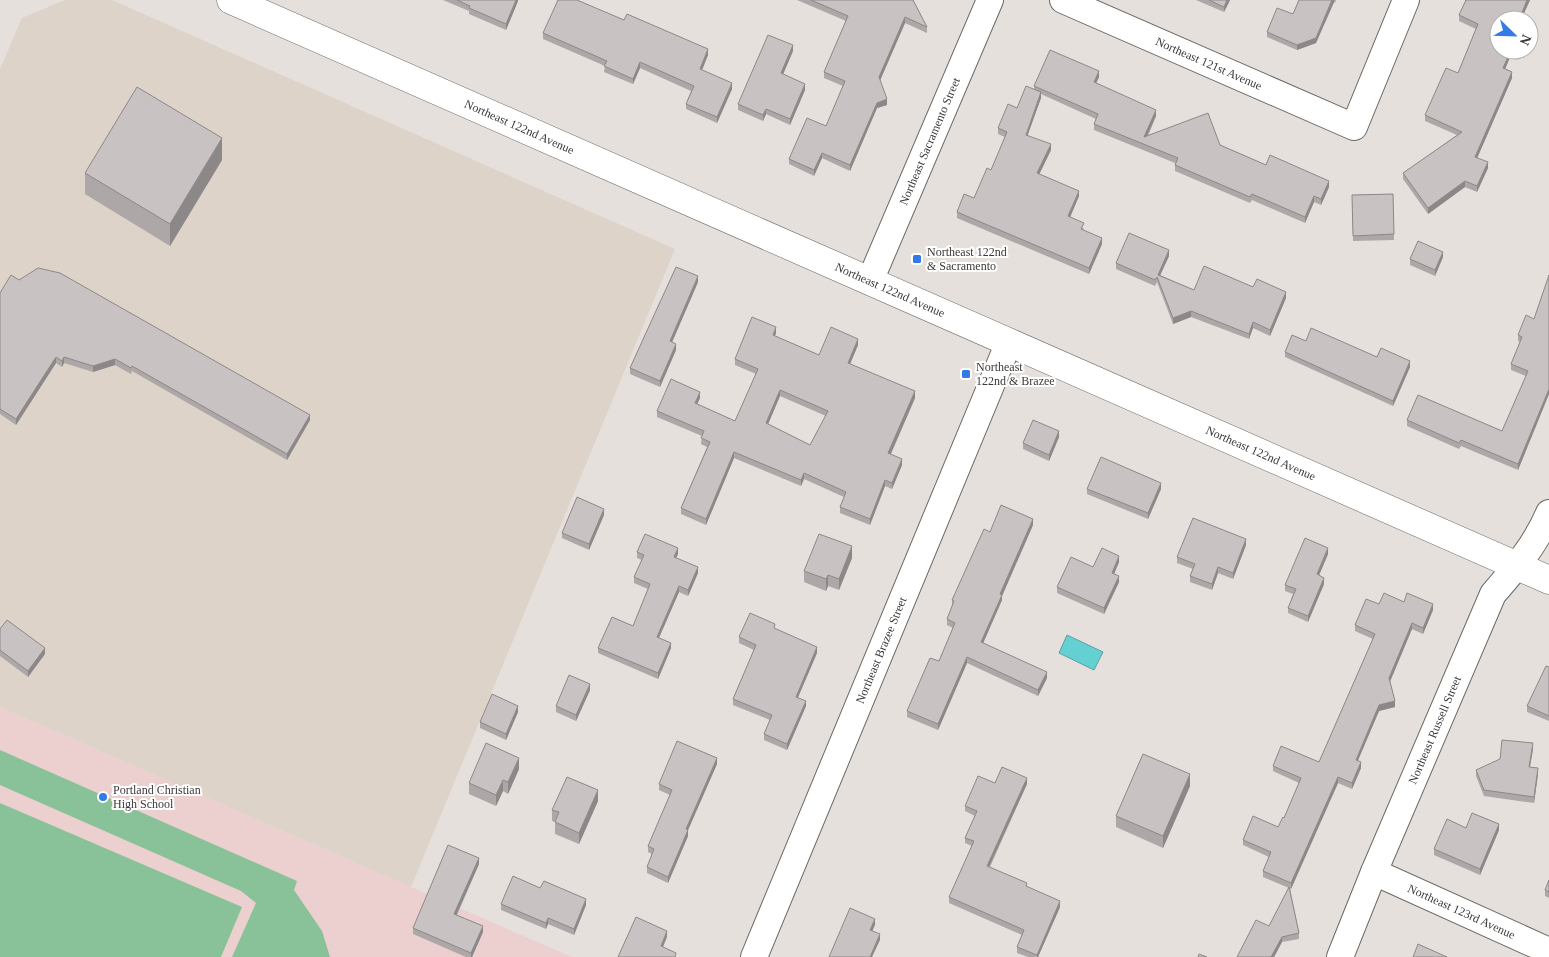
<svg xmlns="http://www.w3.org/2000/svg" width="1549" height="957" font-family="'Times New Roman',serif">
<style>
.built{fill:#ddd3c9}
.education{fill:#ebd0cf}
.green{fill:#89c199}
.water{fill:#65d0d1;stroke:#58a3a3}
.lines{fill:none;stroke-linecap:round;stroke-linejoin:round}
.street-casing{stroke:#6c6864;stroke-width:28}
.primary-casing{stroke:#6c6864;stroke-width:29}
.street{stroke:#fff;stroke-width:26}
.primary{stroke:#fff;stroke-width:28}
.wall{fill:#ada7a7;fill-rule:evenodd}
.shaded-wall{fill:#8d8888}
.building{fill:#c9c2c2;stroke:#8d8888;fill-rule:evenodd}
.poi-dot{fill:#347ae7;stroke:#fff;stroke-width:2}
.labels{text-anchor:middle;stroke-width:4;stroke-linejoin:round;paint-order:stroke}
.street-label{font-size:12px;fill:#3b3938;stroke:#fff}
.poi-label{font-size:12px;fill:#3b3938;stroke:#fff;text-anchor:start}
</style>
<rect width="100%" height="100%" fill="#e5e0dc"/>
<polygon class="built" points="65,0 112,0 675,249 411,887 0,707 0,69 22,18"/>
<polygon class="education" points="0,707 411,887 572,957 0,957"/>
<g class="green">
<polygon points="0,750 297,881 294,890 322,931 330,957 232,957 256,903 241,891 0,785"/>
<polygon points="0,803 242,907 221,957 0,957"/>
</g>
<polygon class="water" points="1067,635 1103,652 1094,670 1059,653"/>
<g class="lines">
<g class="street-casing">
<g id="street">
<path id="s1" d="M1063 0 1354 127 1406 0"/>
<path id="s2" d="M870 281 990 0"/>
<path id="s3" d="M1374 872 1549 951"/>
<path id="s4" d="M754 957 1009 342"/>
<path id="s5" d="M1340 957 1374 872 1493 594C1515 569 1536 544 1549 513"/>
</g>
</g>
<g class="primary-casing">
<g id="primary">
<path id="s6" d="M231 0 1549 580"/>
</g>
</g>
<use href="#street" class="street"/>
<use href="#primary" class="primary"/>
</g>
<g class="wall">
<polygon points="443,0 518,0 518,1 506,30 469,14 469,11"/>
<polygon points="797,0 913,0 927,27 927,33 905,23 880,80 887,105 877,108 850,171 822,158 814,176 789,164 789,159 826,126 843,86 824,78 824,72 846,21"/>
<polygon points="1196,0 1230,0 1224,12"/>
<polygon points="1299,0 1336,0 1335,3 1334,2 1316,43 1297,50 1267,37 1267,32 1293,14"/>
<polygon points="1466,0 1530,0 1521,20 1499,20 1499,50 1513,50 1505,69 1512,78 1477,158 1488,168 1477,192 1465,187 1428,214 1403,179 1403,173 1457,135 1425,121 1425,115 1458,73 1476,29 1459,21 1459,15"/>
<polygon points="543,33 708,55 702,70 732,89 717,123 686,109 686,104 691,91 640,68 633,84 604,72 605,66 543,39"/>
<polygon points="793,51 783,74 805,90 790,125 766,114 763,121 738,110 738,104"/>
<polygon points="1099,77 1096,83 1156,116 1148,136 1220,145 1266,165 1329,187 1321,205 1314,202 1305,223 1252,200 1250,203 1175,171 1175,163 1094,130 1094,124 1096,119 1041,94 1041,98 1027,135 1051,150 1039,174 1079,196 1070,217 1084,229 1083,230 1102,244 1089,274 957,218 957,212 974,198 991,170 1005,137 998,134 998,128 1017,108 1034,89 1034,86"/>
<polygon points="222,160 170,246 85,194 85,173"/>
<polygon points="1393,194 1394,240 1353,241 1352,195"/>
<polygon points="1169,256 1160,275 1194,290 1253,287 1286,298 1270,336 1253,328 1249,339 1191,317 1173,324 1157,282 1155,286 1116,269 1116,263"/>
<polygon points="1443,257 1435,276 1410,265 1410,259"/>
<polygon points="1549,275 1549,394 1518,470 1461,446 1459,449 1407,426 1407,420 1502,431 1526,376 1511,370 1511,364 1520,342 1518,341 1518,335 1534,319"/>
<polygon points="19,280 310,420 287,460 132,371 131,374 115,365 93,372 64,363 62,367 56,363 16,425 0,414 0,293"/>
<polygon points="698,282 672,342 676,350 660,387 630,374 630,368"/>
<path d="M776 333 775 336 819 355 858 345 850 364 915 398 891 454 902 465 892 489 885 486 870 525 840 513V507L844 497 804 479 801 486 734 458 706 525 681 514V508L707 447 701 444 702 436 657 417V411L700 398 697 404 735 421 756 374 735 365V359ZM780 396 826 416 810 445 768 424Z"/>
<polygon points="1306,341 1377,357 1410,367 1393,406 1285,357 1285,352"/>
<polygon points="1059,437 1049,461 1023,449 1023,443"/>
<polygon points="1087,489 1161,489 1148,519 1087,494"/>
<polygon points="604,515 589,550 562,538 562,533"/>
<polygon points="1033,525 1002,596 1002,600 983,643 1047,678 1038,696 967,663 938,730 907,717 907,711 939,661 953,628 947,625 947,619 952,606 952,600 990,532"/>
<polygon points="1246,545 1233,579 1218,573 1212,590 1190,582 1190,576 1193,569 1177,563 1177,557"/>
<polygon points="637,552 678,554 676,558 698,573 688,596 679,592 659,638 671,648 658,679 598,653 598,648 633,626 648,589 634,583 634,577 642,560 637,558"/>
<polygon points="1328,554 1319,575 1324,584 1308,622 1288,613 1288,608 1293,594 1285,591 1285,585"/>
<polygon points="852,558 839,590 828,586 826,591 804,582 804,571"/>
<polygon points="1119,562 1114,574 1119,582 1104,614 1057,593 1057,587 1093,567"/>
<polygon points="1404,602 1433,610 1423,634 1412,629 1390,681 1395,707 1379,711 1358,760 1361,768 1352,789 1338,783 1291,889 1290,888 1299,933 1299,939 1282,942 1274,957 1237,957 1269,926 1289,888 1263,877 1263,871 1269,857 1243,845 1243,840 1278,827 1284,818 1299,783 1273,771 1273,766 1319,762 1373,639 1355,631 1355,625 1379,604"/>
<polygon points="0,629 45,654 28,677 0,656"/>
<polygon points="775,629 817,653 798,697 806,706 787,750 764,740 764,734 770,720 733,705 733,699 754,650 739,643 739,637"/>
<polygon points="1549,667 1549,721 1527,712 1527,706"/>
<polygon points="590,690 576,721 556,712 556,706"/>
<polygon points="518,712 506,740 480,728 480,722"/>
<polygon points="1533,749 1530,767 1538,774 1534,803 1484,796 1476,776 1476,770"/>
<polygon points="717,764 688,830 688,836 668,883 647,873 647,867 652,854 648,852 648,846 670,795 659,790 659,784"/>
<polygon points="519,769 508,794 503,791 496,806 469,794 469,783"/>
<polygon points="995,783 1027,784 990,867 1027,886 1060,907 1038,957 1028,957 1017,953 1017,947 1022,935 949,903 949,897 972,846 965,843 965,838 975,816 965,811 965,806"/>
<polygon points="1190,786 1163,848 1116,827 1116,816"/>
<polygon points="598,801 579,844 555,834 555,822 552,821 552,810"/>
<polygon points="1466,828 1499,830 1480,875 1434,855 1434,849"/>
<polygon points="479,864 457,915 483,932 472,957 466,957 413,934 413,928"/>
<polygon points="1549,880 1549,898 1545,896 1545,890"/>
<polygon points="540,888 586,905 574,935 548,924 546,929 501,910 501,904"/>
</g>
<g class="shaded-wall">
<polygon points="516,0 518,0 518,1 506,30 506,24"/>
<polygon points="1227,0 1230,0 1224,12 1224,7"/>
<polygon points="1332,0 1334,0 1334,2 1316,43 1297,50 1297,45"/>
<polygon points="1527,0 1530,0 1521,20 1519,20"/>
<polygon points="905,17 905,23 879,83 879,77"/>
<polygon points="793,45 793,51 781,79 781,73"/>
<polygon points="708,49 708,55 700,75 700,69"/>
<polygon points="1511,50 1513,50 1503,74 1503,68"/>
<polygon points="640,62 640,68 633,84 633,79"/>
<polygon points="1099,71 1099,77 1094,88 1094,82"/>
<polygon points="1512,72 1512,78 1475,163 1475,157"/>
<polygon points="732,83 732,89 717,123 717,117"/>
<polygon points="805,84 805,90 790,125 790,119"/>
<polygon points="1041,92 1041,98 1026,140 1026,135"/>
<polygon points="887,99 887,105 877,108 850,171 850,165 877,103"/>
<polygon points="766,109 766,114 763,121 763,115"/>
<polygon points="1156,110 1156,116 1144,142 1144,137"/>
<polygon points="222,138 222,160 170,246 170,224"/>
<polygon points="1051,144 1051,150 1037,179 1037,173"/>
<polygon points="822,153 822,158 814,176 814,170"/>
<polygon points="1488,162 1488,168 1477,192 1477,186"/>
<polygon points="1329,181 1329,187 1321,205 1321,199"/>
<polygon points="1465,181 1465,187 1428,214 1428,208"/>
<polygon points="1079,191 1079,196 1068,222 1068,216"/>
<polygon points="1314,196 1314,202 1305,223 1305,217"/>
<polygon points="1102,238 1102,244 1089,274 1089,268"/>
<polygon points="1169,250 1169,256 1158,280 1158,275"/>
<polygon points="1443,252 1443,257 1435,276 1435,270"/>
<polygon points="698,276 698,282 670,347 670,341"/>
<polygon points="1286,292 1286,298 1270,336 1270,330"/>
<polygon points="1191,311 1191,317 1173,324 1173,318"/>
<polygon points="1253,322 1253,328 1249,339 1249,334"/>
<polygon points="776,327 776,333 773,341 773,335"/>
<polygon points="858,339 858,345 848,369 848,363"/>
<polygon points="676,344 676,350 660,387 660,381"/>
<polygon points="56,357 56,363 16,425 16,419"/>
<polygon points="64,357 64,363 62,367 62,361"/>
<polygon points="115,359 115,365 93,372 93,366"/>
<polygon points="1410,361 1410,367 1393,406 1393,401"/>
<polygon points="1549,389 1549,394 1518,470 1518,464"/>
<polygon points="780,390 780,396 766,429 766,423"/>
<polygon points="915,391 915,398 888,460 888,453"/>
<polygon points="700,392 700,398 695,409 695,403"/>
<polygon points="310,415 310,420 287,460 287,454"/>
<polygon points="1059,431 1059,437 1049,461 1049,455"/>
<polygon points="734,452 734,458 706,525 706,519"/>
<polygon points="902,459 902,465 892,489 892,483"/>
<polygon points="804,473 804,479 801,486 801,480"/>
<polygon points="885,480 885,486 870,525 870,519"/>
<polygon points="1161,483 1161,489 1148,519 1148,513"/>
<polygon points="604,509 604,515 589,550 589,544"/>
<polygon points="1033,519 1033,525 1002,596 1002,600 981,648 981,642 1000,594"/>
<polygon points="1246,539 1246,545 1233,579 1233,573"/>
<polygon points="852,546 852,558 839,590 839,579"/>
<polygon points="678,548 678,554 674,562 674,557"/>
<polygon points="1328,548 1328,554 1317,580 1317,574"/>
<polygon points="1119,556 1119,562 1112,579 1112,573"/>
<polygon points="698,567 698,573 688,596 688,590"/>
<polygon points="1218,567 1218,573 1212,590 1212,584"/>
<polygon points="828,575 828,586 826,591 826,579"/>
<polygon points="1119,576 1119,582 1104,614 1104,608"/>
<polygon points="1324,578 1324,584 1308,622 1308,616"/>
<polygon points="679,586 679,592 657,642 657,637"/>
<polygon points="1433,604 1433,610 1423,634 1423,628"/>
<polygon points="1412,623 1412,629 1389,684 1389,678"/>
<polygon points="671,643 671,648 658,679 658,673"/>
<polygon points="817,647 817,653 796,702 796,697"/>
<polygon points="45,648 45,654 28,677 28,671"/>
<polygon points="967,657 967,663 938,730 938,724"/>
<polygon points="1047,672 1047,678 1038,696 1038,690"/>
<polygon points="590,684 590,690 576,721 576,715"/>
<polygon points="806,701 806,706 787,750 787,744"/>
<polygon points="1395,701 1395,707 1379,711 1356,765 1356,760 1379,705"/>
<polygon points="518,706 518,712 506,740 506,734"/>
<polygon points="1533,743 1533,749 1529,772 1529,767"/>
<polygon points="519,758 519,769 508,794 508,782"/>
<polygon points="717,758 717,764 688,830 688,836 668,883 668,877 686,829"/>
<polygon points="1361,762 1361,768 1352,789 1352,783"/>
<polygon points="1538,768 1538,774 1534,803 1534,797"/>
<polygon points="1190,774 1190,786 1163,848 1163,836"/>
<polygon points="1338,777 1338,783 1291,889 1291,883"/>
<polygon points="1027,778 1027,784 987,871 987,866"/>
<polygon points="503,780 503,791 496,806 496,795"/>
<polygon points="598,790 598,801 579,844 579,833"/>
<polygon points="1499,824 1499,830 1480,875 1480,869"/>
<polygon points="479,858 479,864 454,920 454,914"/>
<polygon points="586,899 586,905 574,935 574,929"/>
<polygon points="1060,901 1060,907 1038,957 1037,957 1037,955"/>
<polygon points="548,918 548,924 546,929 546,923"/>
<polygon points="875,919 875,925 870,936 870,930"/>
<polygon points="483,926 483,932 472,957 471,957 471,953"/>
<polygon points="667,931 667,937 661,952 661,946"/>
<polygon points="880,934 880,940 872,957 870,957"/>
<polygon points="1282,937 1282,942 1274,957 1271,957"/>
</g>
<g class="building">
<polygon points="457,0 516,0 506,24 469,8 470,6"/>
<polygon points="558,0 577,0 624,20 627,14 708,49 700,69 732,83 717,117 686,104 694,86 640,62 633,79 604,66 607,61 543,33"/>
<polygon points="811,0 913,0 927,27 905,17 879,77 887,99 877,103 850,165 822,153 814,170 789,159 807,118 826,126 845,81 824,72 848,16"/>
<polygon points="1209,0 1227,0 1224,7"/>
<polygon points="1299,0 1332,0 1316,38 1297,45 1267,32 1277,8 1293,14"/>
<polygon points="1466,0 1527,0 1519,20 1499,20 1499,50 1511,50 1503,68 1512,72 1475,157 1488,162 1477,186 1465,181 1428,208 1403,173 1462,132 1425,115 1446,68 1458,73 1478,24 1459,15"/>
<polygon points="768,35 793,45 781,73 805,84 790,119 766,109 763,115 738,104"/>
<polygon points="1050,50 1099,71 1094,82 1156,110 1144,137 1208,113 1220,145 1266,165 1270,155 1329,181 1321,199 1314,196 1305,217 1252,194 1250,197 1175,165 1178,158 1094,124 1098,114 1034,86"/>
<polygon points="1026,86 1041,92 1026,135 1051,144 1037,173 1079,191 1068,216 1084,223 1081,229 1102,238 1089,268 957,212 964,194 974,198 987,168 991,170 1007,132 998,128 1008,104 1017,108"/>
<polygon points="137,87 222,138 170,224 85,173"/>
<polygon points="1393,194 1394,234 1353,236 1352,195"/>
<polygon points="1129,233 1169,250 1158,275 1194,290 1204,266 1253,287 1257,279 1286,292 1270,330 1253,322 1249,334 1191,311 1173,318 1157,277 1155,280 1116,263"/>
<polygon points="1418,241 1443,252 1435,270 1410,259"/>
<polygon points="676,267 698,276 670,341 676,344 660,381 630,368"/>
<polygon points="38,268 60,273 310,415 287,454 132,366 131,368 115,359 93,366 64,357 62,361 56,357 16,419 0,409 0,293 11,275 19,280"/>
<polygon points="1549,275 1549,389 1518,464 1461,440 1459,443 1407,420 1418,395 1502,431 1528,371 1511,364 1522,337 1518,335 1526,315 1534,319"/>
<path d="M752 317 776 327 773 335 819 355 831 327 858 339 848 363 915 391 888 453 902 459 892 483 885 480 870 519 840 507 846 492 804 473 801 480 734 452 706 519 681 508 710 442 701 438 704 431 657 411 671 379 700 392 695 403 735 421 758 369 735 359ZM780 390 828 411 810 445 766 423Z"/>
<polygon points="1311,328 1377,357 1381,348 1410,361 1393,401 1285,352 1292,335 1306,341"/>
<polygon points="1033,420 1059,431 1049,455 1023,443"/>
<polygon points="1101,457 1161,483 1148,513 1087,489"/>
<polygon points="577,497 604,509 589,544 562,533"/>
<polygon points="1001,505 1033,519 1000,594 1002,595 981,642 1047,672 1038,690 967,657 938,724 907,711 930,658 939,661 955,623 947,619 954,601 952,600 984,529 990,532"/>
<polygon points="1193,518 1246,539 1233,573 1218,567 1212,584 1190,576 1195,564 1177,557"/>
<polygon points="645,534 678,548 674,557 698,567 688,590 679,586 657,637 671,643 658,673 598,648 612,617 633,626 650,584 634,577 644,555 637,552"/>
<polygon points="819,534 852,546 839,579 828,575 826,579 804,571"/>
<polygon points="1305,538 1328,548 1317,574 1324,578 1308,616 1288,608 1296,589 1285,585"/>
<polygon points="1102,548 1119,556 1112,573 1119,576 1104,608 1057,587 1071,557 1093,567"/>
<polygon points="1384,593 1404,602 1407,593 1433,604 1423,628 1412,623 1389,678 1395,701 1379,705 1356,760 1361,762 1352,783 1338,777 1291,883 1263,871 1271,852 1243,840 1253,816 1278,827 1283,817 1284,818 1301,778 1273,766 1281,746 1319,762 1375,634 1355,625 1366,599 1379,604"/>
<polygon points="750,613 775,624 774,628 817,647 796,697 806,701 787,744 764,734 772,715 733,699 756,645 739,637"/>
<polygon points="7,620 45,648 28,671 0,650 0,629"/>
<polygon points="1546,666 1549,667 1549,716 1527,706"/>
<polygon points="569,675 590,684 576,715 556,706"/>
<polygon points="492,694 518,706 506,734 480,722"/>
<polygon points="1502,740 1533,743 1529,767 1538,768 1534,797 1484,790 1476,770 1500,759"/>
<polygon points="677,741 717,758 686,829 688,830 668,877 647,867 654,849 648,846 672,790 659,784"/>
<polygon points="486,743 519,758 508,782 503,780 496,795 469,783"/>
<polygon points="1143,754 1190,774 1163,836 1116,816"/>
<polygon points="1002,767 1027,778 987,866 1027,883 1026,886 1060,901 1037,955 1017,947 1024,930 949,897 974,841 965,838 977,811 965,806 978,776 995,783"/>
<polygon points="567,777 598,790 579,833 555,822 559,812 552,810"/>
<polygon points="1472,813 1499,824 1480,869 1434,849 1447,819 1466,828"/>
<polygon points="448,845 479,858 454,914 483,926 471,953 413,928"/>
<polygon points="513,876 540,888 544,881 586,899 574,929 548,918 546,923 501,904"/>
<polygon points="1549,880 1549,892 1545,890"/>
<polygon points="1289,887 1299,933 1282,937 1271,957 1237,957 1256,920 1269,926"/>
<polygon points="850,908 875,919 870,930 880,934 870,957 829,957"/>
<polygon points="636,917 667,931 661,946 676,953 675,957 618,957"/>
<polygon points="1418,944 1447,957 1413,957"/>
<polygon points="1199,954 1207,957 1198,957"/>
</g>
<g class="poi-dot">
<rect x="912" y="254" width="10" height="10" rx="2.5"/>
<rect x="961" y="369" width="10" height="10" rx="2.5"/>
<circle cx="103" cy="797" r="5"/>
</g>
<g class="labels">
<g class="street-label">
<text dy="4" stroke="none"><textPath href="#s1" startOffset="159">Northeast 121st Avenue</textPath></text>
<text dy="4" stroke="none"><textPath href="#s6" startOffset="315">Northeast 122nd Avenue</textPath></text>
<text dy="4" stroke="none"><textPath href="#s2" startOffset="152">Northeast Sacramento Street</textPath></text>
<text dy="4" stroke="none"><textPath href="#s6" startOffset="720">Northeast 122nd Avenue</textPath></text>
<text dy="4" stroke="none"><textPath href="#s6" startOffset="1125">Northeast 122nd Avenue</textPath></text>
<text dy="4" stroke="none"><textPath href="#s4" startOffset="332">Northeast Brazee Street</textPath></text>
<text dy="4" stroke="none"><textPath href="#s5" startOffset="246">Northeast Russell Street</textPath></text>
<text dy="4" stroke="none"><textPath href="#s3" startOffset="96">Northeast 123rd Avenue</textPath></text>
</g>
<g class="poi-label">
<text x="927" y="256">Northeast 122nd<tspan x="927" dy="14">&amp; Sacramento</tspan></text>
<text x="976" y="371">Northeast<tspan x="976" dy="14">122nd &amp; Brazee</tspan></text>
<text x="113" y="794">Portland Christian<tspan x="113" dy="14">High School</tspan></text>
</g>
</g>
<g transform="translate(1514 35) rotate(113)"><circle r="24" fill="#ffffff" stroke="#b1b0af"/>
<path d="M0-4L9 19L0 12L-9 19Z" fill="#347ae7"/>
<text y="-8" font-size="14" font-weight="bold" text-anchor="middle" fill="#3b3938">N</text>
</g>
</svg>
